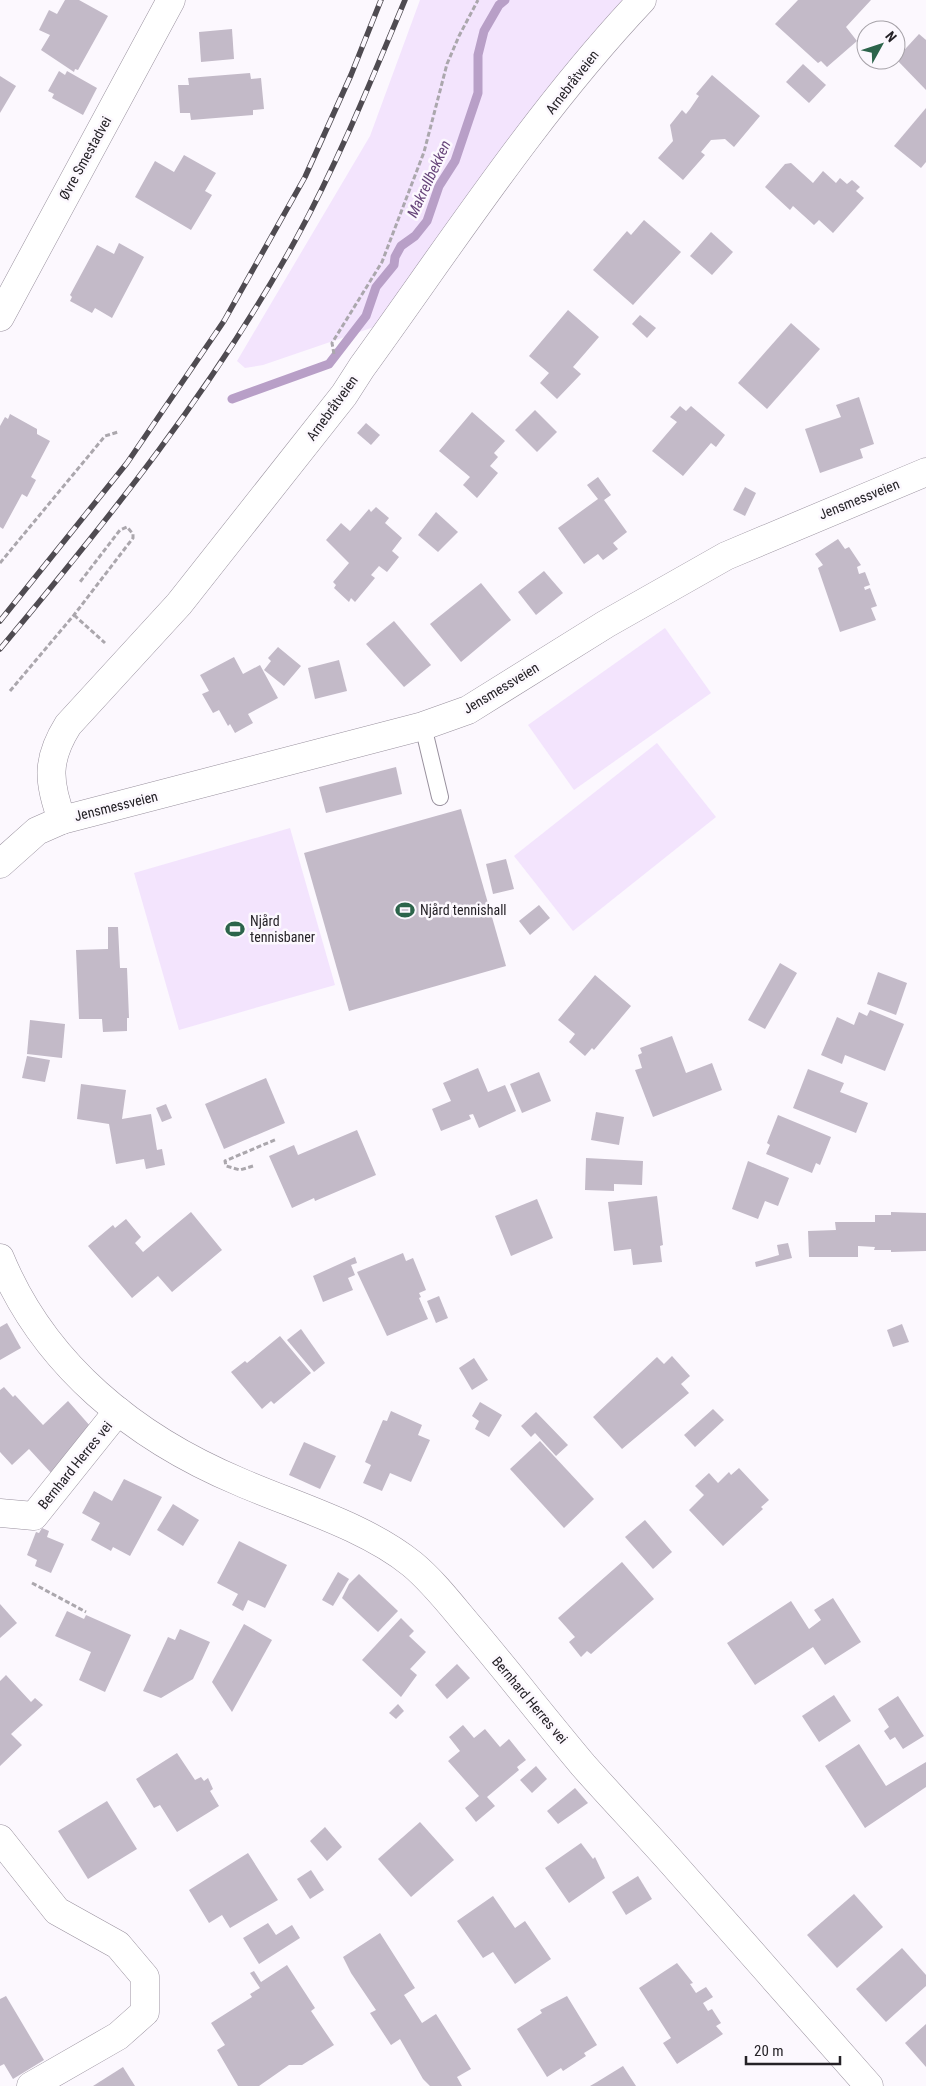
<svg xmlns="http://www.w3.org/2000/svg" width="926" height="2086" font-family="'Roboto Condensed',sans-serif">
<style>
.green{fill:#f3e4fd}
.lines{fill:none;stroke-linecap:round;stroke-linejoin:round}
.stream{stroke:#b89fc7;stroke-width:9}
.building{fill:#c3bac8}
.service-casing{stroke:#99919e;stroke-width:18}
.minor-casing{stroke:#99919e;stroke-width:29}
.path{stroke:#aba7ad;stroke-width:3;stroke-dasharray:5 2.5;stroke-linecap:butt}
.service{stroke:#fff;stroke-width:16}
.minor{stroke:#fff;stroke-width:28}
.rail-casing{stroke:#4f4b51;stroke-width:5.5}
.rail{stroke:#fcf8fe;stroke-width:4;stroke-dasharray:11;stroke-linecap:butt}
.labels{text-anchor:middle;stroke-width:5;stroke-linejoin:round;paint-order:stroke}
.street-label{font-size:14px;fill:#252227;stroke:#fcf8fe}
.poi-label{font-size:14px;fill:#252227;stroke:#fcf8fe;text-anchor:start}
.water-label{font-size:15px;font-style:italic;fill:#664479;stroke:#fcf8fe}
</style>
<rect width="100%" height="100%" fill="#fcf8fe"/>
<g class="green">
<polygon points="420,0 623,0 374,327 263,365 245,368 237,361 370,136"/>
<polygon points="665,628 711,693 574,790 528,725"/>
<polygon points="657,743 716,817 573,931 514,856"/>
<polygon points="290,828 335,985 179,1030 134,873"/>
</g>
<g class="lines">
<polyline class="stream" points="232,399 329,364 366,316 376,287 394,265 395,257 401,246 415,236 427,221 439,186 455,161 478,93 478,55 484,31 499,5 505,0"/>
</g>
<g class="building">
<polygon points="65,0 79,0 108,16 78,70 75,69 74,72 41,50 50,35 39,30 49,10 57,14"/>
<polygon points="798,0 871,0 846,27 857,41 827,67 821,61 818,63 775,24"/>
<polygon points="232,29 234,59 201,62 199,32"/>
<polygon points="919,34 926,40 926,90 896,59"/>
<polygon points="803,64 826,85 809,103 786,82"/>
<polygon points="59,71 65,75 67,71 97,88 83,115 52,98 54,94 48,91"/>
<polygon points="250,73 251,79 261,78 264,109 253,110 253,115 191,120 190,113 180,113 178,85 189,85 188,78"/>
<polygon points="712,75 760,116 734,147 725,139 711,140 701,152 705,155 683,180 658,158 673,141 670,125 682,110 686,114 690,109 699,96 696,94"/>
<polygon points="0,76 16,86 0,113"/>
<polygon points="926,108 926,162 921,168 894,146"/>
<polygon points="184,155 216,173 205,191 212,195 191,230 135,197 155,161 174,172"/>
<polygon points="791,163 813,183 823,171 836,183 840,178 847,184 852,180 860,187 856,191 864,198 833,233 819,220 814,225 793,206 790,210 765,187 785,164"/>
<polygon points="644,220 681,252 633,305 593,270 627,231 631,235"/>
<polygon points="711,232 733,252 712,275 690,256"/>
<polygon points="119,243 144,257 112,318 95,308 92,313 70,301 72,297 70,295 97,245 114,254"/>
<polygon points="568,310 599,337 573,367 581,374 557,399 540,383 549,373 529,356"/>
<polygon points="640,315 656,328 647,338 632,324"/>
<polygon points="791,323 820,349 767,409 738,383"/>
<polygon points="859,397 874,444 860,449 863,458 820,473 805,429 841,417 836,405"/>
<polygon points="680,406 686,411 691,406 725,435 716,447 711,443 683,476 652,451 677,422 670,417"/>
<polygon points="535,410 557,432 537,452 515,430"/>
<polygon points="472,412 505,441 494,453 498,457 490,466 498,473 477,498 463,485 470,477 439,451"/>
<polygon points="10,414 37,429 37,434 50,441 31,477 36,480 27,497 22,494 3,529 0,527 0,426 5,417 8,419"/>
<polygon points="366,423 380,435 371,445 357,433"/>
<polygon points="598,477 611,495 604,500 627,532 613,543 618,549 603,560 598,554 584,564 558,528 598,499 587,485"/>
<polygon points="745,487 756,493 745,516 733,510"/>
<polygon points="376,507 389,518 385,523 402,538 392,551 399,557 387,572 379,566 371,575 375,578 355,602 351,598 349,602 334,588 336,585 333,582 349,563 326,540 341,523 350,531 369,509 371,512"/>
<polygon points="436,512 458,532 438,552 418,535"/>
<polygon points="838,539 845,549 849,547 861,565 857,567 859,574 865,572 870,585 864,587 865,590 870,588 877,606 871,608 876,620 840,632 818,568 823,565 815,554"/>
<polygon points="544,571 563,593 536,615 518,592"/>
<polygon points="481,583 511,620 461,662 430,624"/>
<polygon points="394,621 431,665 404,687 366,644"/>
<polygon points="278,647 301,666 284,686 264,670 271,661 268,658"/>
<polygon points="234,657 243,674 260,665 278,698 248,714 253,723 235,733 230,724 228,726 219,710 213,713 202,694 209,691 200,675"/>
<polygon points="339,660 347,691 315,699 308,668"/>
<polygon points="396,767 402,794 326,813 319,787"/>
<polygon points="461,809 506,966 349,1011 304,853"/>
<polygon points="506,859 514,889 493,894 486,864"/>
<polygon points="539,905 550,918 530,935 519,921"/>
<polygon points="108,927 118,927 120,968 127,968 129,1018 127,1018 127,1031 103,1032 102,1019 79,1019 76,950 108,949"/>
<polygon points="780,963 797,973 765,1029 748,1020"/>
<polygon points="878,972 907,983 896,1015 867,1004"/>
<polygon points="595,975 631,1006 594,1050 592,1048 585,1056 569,1042 575,1034 558,1020"/>
<polygon points="870,1010 904,1024 885,1071 845,1055 842,1064 821,1055 837,1017 854,1025 859,1012 867,1016"/>
<polygon points="30,1020 65,1024 62,1058 27,1054"/>
<polygon points="672,1036 686,1073 712,1063 722,1090 653,1117 635,1070 642,1068 638,1055 642,1053 640,1048"/>
<polygon points="27,1056 50,1060 45,1082 22,1078"/>
<polygon points="478,1068 488,1092 505,1085 516,1111 479,1128 473,1114 469,1115 471,1119 441,1131 432,1109 451,1101 443,1083"/>
<polygon points="808,1069 844,1083 840,1092 868,1103 856,1133 793,1108"/>
<polygon points="539,1072 551,1101 522,1113 510,1084"/>
<polygon points="266,1078 285,1123 224,1149 205,1104"/>
<polygon points="81,1084 126,1090 122,1119 151,1114 157,1150 162,1149 165,1165 146,1169 144,1159 116,1164 109,1124 77,1119"/>
<polygon points="166,1104 172,1118 162,1122 156,1108"/>
<polygon points="596,1112 624,1117 619,1145 591,1140"/>
<polygon points="778,1115 831,1137 820,1165 816,1163 812,1173 766,1154 770,1145 767,1143"/>
<polygon points="357,1130 376,1175 315,1201 314,1198 292,1208 269,1156 294,1145 298,1155"/>
<polygon points="586,1158 643,1161 642,1185 614,1184 614,1191 585,1190"/>
<polygon points="748,1161 789,1178 778,1206 765,1201 758,1219 732,1209"/>
<polygon points="657,1196 663,1245 660,1246 662,1262 633,1265 631,1249 614,1251 608,1202"/>
<polygon points="537,1199 553,1238 511,1256 495,1216"/>
<polygon points="191,1212 222,1250 172,1292 158,1276 132,1298 88,1246 113,1225 115,1228 126,1219 141,1237 135,1243 143,1252"/>
<polygon points="891,1212 926,1213 926,1251 891,1252 891,1250 874,1250 875,1247 858,1246 858,1257 809,1257 808,1231 836,1230 835,1222 875,1222 875,1215 891,1215"/>
<polygon points="788,1243 792,1258 756,1267 755,1262 779,1255 777,1245"/>
<polygon points="403,1253 406,1261 413,1258 426,1290 419,1293 421,1297 419,1298 428,1319 387,1336 357,1272"/>
<polygon points="355,1257 357,1263 351,1265 355,1275 348,1278 353,1290 323,1302 313,1276"/>
<polygon points="439,1296 448,1318 436,1323 427,1301"/>
<polygon points="7,1323 21,1348 0,1360 0,1327"/>
<polygon points="902,1324 909,1342 893,1347 887,1330"/>
<polygon points="301,1329 325,1363 314,1372 287,1340"/>
<polygon points="280,1336 311,1373 274,1404 271,1401 262,1409 231,1372 245,1361 247,1363"/>
<polygon points="672,1356 690,1376 681,1384 689,1393 622,1449 593,1417 657,1357 664,1364"/>
<polygon points="474,1358 488,1380 472,1390 459,1368"/>
<polygon points="4,1387 13,1397 15,1395 43,1425 68,1401 91,1427 53,1475 29,1449 12,1465 0,1452 0,1390"/>
<polygon points="480,1402 502,1415 489,1437 475,1429 479,1421 472,1416"/>
<polygon points="713,1409 724,1420 695,1447 684,1435"/>
<polygon points="391,1411 422,1425 418,1435 430,1440 411,1482 390,1473 382,1491 363,1483 371,1465 365,1462 383,1420 387,1421"/>
<polygon points="536,1412 568,1445 556,1456 535,1433 531,1437 521,1426"/>
<polygon points="540,1441 594,1499 564,1528 510,1469"/>
<polygon points="304,1442 336,1456 320,1489 289,1475"/>
<polygon points="739,1468 769,1500 761,1507 763,1509 723,1546 689,1510 704,1495 695,1486 709,1473 718,1483 729,1472 731,1475"/>
<polygon points="124,1479 162,1497 130,1556 113,1547 111,1551 91,1540 100,1523 82,1513 94,1491 112,1501"/>
<polygon points="173,1504 199,1520 183,1546 157,1530"/>
<polygon points="645,1520 672,1552 653,1569 625,1537"/>
<polygon points="42,1528 49,1531 47,1537 64,1544 51,1573 35,1566 37,1560 27,1555 36,1532 39,1533"/>
<polygon points="239,1541 287,1565 265,1608 248,1600 243,1611 232,1605 238,1594 217,1583"/>
<polygon points="622,1562 654,1599 591,1654 587,1651 581,1657 569,1642 575,1637 558,1618"/>
<polygon points="338,1572 349,1579 333,1606 322,1600"/>
<polygon points="359,1574 398,1611 378,1632 342,1598 349,1584"/>
<polygon points="833,1598 861,1642 825,1665 813,1647 755,1685 727,1643 791,1601 809,1629 821,1620 814,1610"/>
<polygon points="0,1604 17,1623 0,1638"/>
<polygon points="67,1611 84,1619 86,1615 131,1635 105,1692 79,1680 91,1652 55,1636"/>
<polygon points="401,1618 414,1631 409,1636 426,1652 410,1669 417,1675 401,1697 362,1660"/>
<polygon points="244,1624 272,1640 232,1712 212,1682"/>
<polygon points="180,1629 210,1642 193,1679 161,1698 143,1691 168,1637 175,1640"/>
<polygon points="457,1664 470,1678 447,1699 435,1685"/>
<polygon points="6,1675 31,1702 35,1698 43,1705 11,1734 22,1745 0,1766 0,1681"/>
<polygon points="834,1695 851,1721 819,1742 802,1716"/>
<polygon points="898,1696 924,1736 903,1749 895,1737 890,1740 884,1731 889,1727 878,1709"/>
<polygon points="398,1704 404,1711 396,1719 389,1713"/>
<polygon points="463,1725 474,1738 485,1729 500,1747 509,1739 526,1760 517,1767 519,1770 487,1797 495,1806 476,1822 465,1808 479,1796 448,1761 460,1751 449,1737"/>
<polygon points="859,1744 886,1786 926,1762 926,1787 865,1828 825,1766"/>
<polygon points="177,1753 195,1780 201,1777 204,1781 208,1778 213,1789 210,1791 219,1806 177,1832 160,1805 154,1808 136,1779"/>
<polygon points="536,1766 547,1779 532,1793 520,1780"/>
<polygon points="575,1788 588,1803 558,1824 547,1811"/>
<polygon points="107,1801 137,1849 88,1879 58,1831"/>
<polygon points="420,1822 454,1860 411,1897 378,1859"/>
<polygon points="325,1827 342,1847 327,1861 310,1841"/>
<polygon points="581,1843 593,1859 595,1857 605,1878 569,1903 545,1868"/>
<polygon points="248,1853 278,1900 230,1928 222,1915 209,1923 189,1890"/>
<polygon points="311,1870 324,1890 310,1899 297,1879"/>
<polygon points="638,1876 652,1899 626,1915 612,1892"/>
<polygon points="854,1894 883,1927 837,1968 807,1935"/>
<polygon points="493,1896 515,1928 525,1921 551,1959 515,1984 493,1952 483,1958 457,1921"/>
<polygon points="268,1923 276,1935 292,1925 300,1938 259,1964 243,1938"/>
<polygon points="380,1933 415,1988 404,1995 422,2023 436,2014 471,2069 457,2077 462,2086 430,2086 423,2079 400,2039 391,2045 370,2013 376,2010 351,1973 343,1957"/>
<polygon points="902,1948 926,1975 926,1986 886,2022 856,1989"/>
<polygon points="677,1963 693,1983 690,1984 696,1993 706,1987 713,1997 703,2003 708,2011 712,2009 721,2023 716,2026 723,2034 677,2064 663,2043 671,2038 639,1988"/>
<polygon points="287,1965 315,2008 311,2011 334,2045 302,2065 289,2065 259,2086 238,2086 217,2050 225,2045 211,2023 252,1997 250,1994 260,1988 250,1973 254,1971 261,1982"/>
<polygon points="6,1996 44,2060 13,2079 4,2064 0,2066 0,1999"/>
<polygon points="567,1996 597,2045 584,2053 586,2056 563,2071 561,2068 547,2077 517,2029 542,2013 540,2010"/>
<polygon points="926,2024 926,2067 905,2043"/>
<polygon points="623,2066 636,2086 590,2086 597,2082"/>
<polygon points="123,2067 135,2086 93,2086"/>
</g>
<g class="lines">
<g class="service-casing">
<polyline id="service" points="423,726 440,797"/>
</g>
<g class="minor-casing">
<g id="minor">
<polyline points="0,317 171,0"/>
<path d="M62 820C48 782 46 760 68 725L179 604 344 395 362 367C451 244 538 110 642 0"/>
<polyline points="0,864 37,831 62,820 423,726 468,710 606,624 726,556 926,472"/>
<path d="M0 1258C44 1365 135 1438 240 1482 295 1506 365 1526 412 1564 435 1583 454 1609 474 1632 511 1676 546 1721 583 1765 613 1799 644 1831 674 1865 739 1939 804 2012 869 2086"/>
<polyline points="0,1513 34,1516 118,1411"/>
<polyline points="0,1839 57,1911 118,1945 145,1977 145,2012 118,2036 31,2086"/>
</g>
</g>
<g class="path">
<polyline points="334,354 332,343 382,262 424,152 447,64 459,36 478,0"/>
<polyline points="0,563 105,436 118,432"/>
<polyline points="74,615 105,643"/>
<polyline points="10,691 74,615 133,538 133,534 127,527 120,530 80,582"/>
<polyline points="253,1166 240,1170 226,1166 225,1161 277,1139"/>
<polyline points="32,1583 86,1612"/>
</g>
<use href="#service" class="service"/>
<use href="#minor" class="minor"/>
<g class="rail-casing">
<g id="rail">
<polyline points="0,621 127,463 224,321 305,177 351,75 381,0"/>
<path d="M0 649C108 520 215 387 296 239 338 162 371 81 405 0"/>
</g>
</g>
<use href="#rail" class="rail"/>
</g>
<defs>
<g id="stadium-bare" transform="scale(1.5)"><path d="M0-5a6.5 5 0 1 0 0 10a6.5 5 0 1 0 0-10ZM-3.5-1.8h7v3.6h-7Z" fill="#2c644b" stroke="#fcf8fe" stroke-width="2.5" paint-order="stroke"/></g>
</defs>
<g fill-rule="evenodd">
<use href="#stadium-bare" x="405" y="910"/>
<use href="#stadium-bare" x="235" y="929"/>
</g>
<g class="labels">
<g class="street-label">
<text transform="translate(572 82) rotate(-52)" y="5">Arnebråtveien</text>
<text transform="translate(85 158) rotate(-61)" y="5">Øvre Smestadvei</text>
<text transform="translate(332 408) rotate(-54)" y="5">Arnebråtveien</text>
<text transform="translate(859 499) rotate(-22)" y="5">Jensmessveien</text>
<text transform="translate(501 688) rotate(-31)" y="5">Jensmessveien</text>
<text transform="translate(116 806) rotate(-14)" y="5">Jensmessveien</text>
<text transform="translate(75 1465) rotate(-51)" y="5">Bernhard Herres vei</text>
<text transform="translate(530 1700) rotate(50)" y="5">Bernhard Herres vei</text>
</g>
<g class="poi-label">
<text x="420" y="915">Njård tennishall</text>
<text x="250" y="926">Njård<tspan x="250" dy="16">tennisbaner</tspan></text>
</g>
<g class="water-label">
<text transform="translate(429 179) rotate(-65)" y="5">Makrellbekken</text>
</g>
</g>
<g transform="translate(881 45) rotate(50)"><circle r="24" fill="#fcf8fe" stroke="#a6a2a8"/>
<path d="M0-4L9 19L0 12L-9 19Z" fill="#2c644b"/>
<text y="-8" font-size="14" font-weight="bold" text-anchor="middle" fill="#252227">N</text>
</g>
<path d="M746 2056v8h94v-8" fill="none" stroke="#252227" stroke-width="2.5"/>
<text x="754" y="2056" font-size="15" fill="#252227" stroke="#fcf8fe" stroke-width="4" paint-order="stroke">20 m</text>
</svg>
